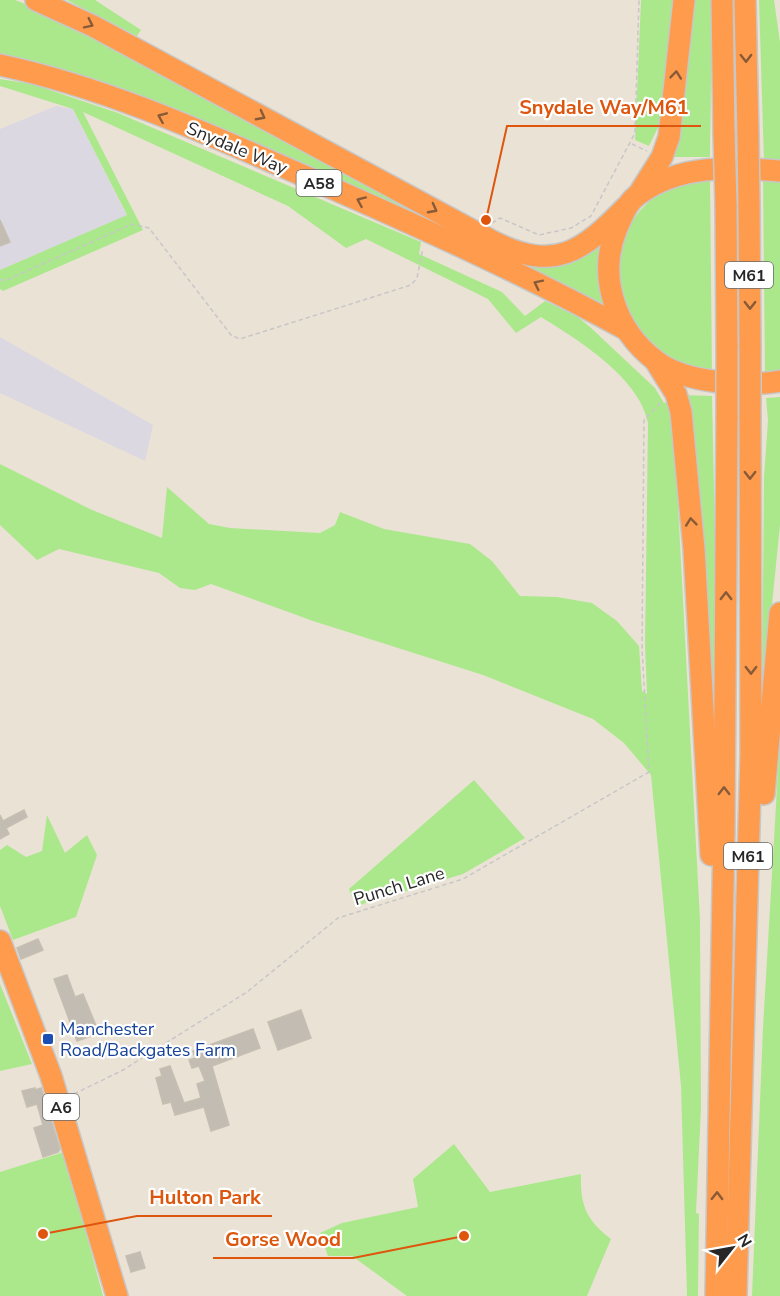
<svg xmlns="http://www.w3.org/2000/svg" width="780" height="1296" font-family="'Nunito Sans',sans-serif">
<style>
.industrial{fill:#dbd8e2}
.green{fill:#abe88c}
.building{fill:#c2bcb3;stroke:#c6beb0;stroke-width:1.5}
.lines{fill:none;stroke-linecap:round;stroke-linejoin:round}
.highway-casing{stroke:#c7c7c7;stroke-width:24}
.path{stroke:#c7c7c7;stroke-width:1.5;stroke-dasharray:4.5 3;stroke-linecap:butt}
.highway{stroke:#ff9b4d;stroke-width:21}
.highway-bridge-casing{stroke:#c7c7c7;stroke-width:24;stroke-linecap:butt}
.highway-bridge{stroke:#ff9b4d;stroke-width:21}
.oneway{stroke:#885b38}
.transit-dot{fill:#1a4fb4;stroke:#fff;stroke-width:2}
.labels{text-anchor:middle;stroke-width:4.5;stroke-linejoin:round;paint-order:stroke}
.shield{fill:#fff;stroke:#686868;stroke-width:1.5}
.shield-label{font-size:16px;font-weight:bold;fill:#272727}
.street-label{font-size:18px;fill:#272727;stroke:#fff}
.transit-label{font-size:18px;fill:#164399;stroke:#fff;text-anchor:start}
.leader{fill:none;stroke:#de560d;stroke-width:2}
.callout-dot{fill:#de560d;stroke:#fff;stroke-width:2}
.callout-label{font-size:20px;text-anchor:middle;font-weight:bold;fill:#de560d;stroke:#fff;stroke-width:4.5;stroke-linejoin:round;paint-order:stroke}
</style>
<rect width="100%" height="100%" fill="#ebe2d6"/>
<g class="industrial">
<polygon points="56,106 73,109 127,216 0,270 0,129"/>
<polygon points="0,337 153,425 145,461 0,393"/>
</g>
<g class="green">
<polygon points="0,0 15,0 69,21 434,217 430,226 0,59"/>
<polygon points="67,0 95,0 141,30 137,36"/>
<polygon points="641,0 674,0 667,99 662,105 661,121 649,146 635,140"/>
<polygon points="692,0 712,0 710,157 671,157"/>
<polygon points="759,0 774,0 780,42 780,163 764,162"/>
<path d="M0 79 32 84 118 113 421 242 419 254 502 292 525 316 545 301 578 317 590 327 655 388 664 403 669 401 673 411 700 920 701 1108 696 1213 699 1214 698 1296H687L681 1086 651 775 624 743 593 719 483 675 313 621 211 584 195 590 180 588 159 573 59 549 37 560 0 525V464L92 510 162 538 167 487 209 524 230 528 320 533 335 525 340 512 384 529 470 544 492 561 520 596 557 597 592 603 617 621 639 646 642 691 647 694 645 646 648 423C639 377 578 340 541 317L516 333 488 299 366 239 346 248 288 206 83 112 143 230 3 291 0 289V270L127 215 73 109 0 86Z"/>
<path d="M710 177 712 374C693 369 673 363 657 351 603 312 605 227 662 192 676 183 695 181 710 177Z"/>
<polygon points="763,177 780,180 780,373 765,374"/>
<polygon points="437,218 509,255 604,240 605,308 433,227"/>
<polygon points="682,395 712,396 715,537 714,727"/>
<polygon points="780,397 780,525 762,704 764,477 768,420 766,398"/>
<polygon points="780,736 780,1296 752,1296 763,1028"/>
<polygon points="474,780 525,838 463,874 356,906 349,889"/>
<polygon points="47,815 65,853 87,835 97,855 76,917 13,940 0,906 0,850 7,845 26,857 42,851"/>
<polygon points="0,984 32,1064 0,1071"/>
<path d="M454 1144 490 1192 581 1174C580 1205 586 1220 611 1239L587 1296H407L352 1256H328L320 1233 342 1223 418 1207 413 1179Z"/>
<polygon points="64,1152 103,1296 0,1296 0,1172"/>
</g>
<g class="building">
<polygon points="0,220 10,242 0,246"/>
<polygon points="24,810 27,817 6,828 9,834 0,839 0,815 3,821"/>
<polygon points="38,939 43,950 21,959 17,948"/>
<polygon points="67,975 75,997 83,994 99,1033 77,1041 54,979"/>
<polygon points="301,1010 311,1038 278,1050 268,1022"/>
<polygon points="253,1029 260,1048 212,1066 229,1125 211,1131 204,1107 175,1115 171,1102 163,1104 156,1078 162,1076 160,1069 170,1066 184,1103 201,1098 197,1084 205,1081 199,1066 192,1068 189,1060 195,1058 193,1051"/>
<polygon points="35,1088 35,1090 41,1088 60,1149 58,1152 43,1157 34,1128 43,1125 37,1104 27,1107 22,1091"/>
<polygon points="140,1252 145,1268 131,1272 126,1256"/>
</g>
<g class="lines">
<g class="highway-casing">
<g id="highway">
<path d="M36 0 93 26 494 242C555 272 582 252 626 207"/>
<polyline points="722,0 724,134"/>
<polyline points="745,0 748,134"/>
<path d="M0 65C108 88 210 135 311 179 418 226 525 274 627 330"/>
<path d="M780 171C733 167 680 164 639 194 627 202 623 215 617 228 597 276 615 330 656 361 684 383 746 387 780 381"/>
<polyline points="640,192 662,157 669,137 684,0"/>
<polyline points="749,204 750,346"/>
<polyline points="726,205 727,346"/>
<polyline points="656,362 676,394 681,412 694,549 711,855"/>
<polyline points="764,794 780,613"/>
<polyline points="0,941 51,1076 117,1296"/>
<polyline points="716,1296 724,830 727,417"/>
<polyline points="736,1296 751,754 750,417"/>
</g>
</g>
<g class="path">
<polyline points="632,144 647,151"/>
<polyline points="492,223 500,218 539,235 571,228 591,216 635,133 639,0"/>
<polyline points="0,280 7,280 132,224 149,228 231,335 240,339 411,285 417,278 423,248"/>
<polyline points="74,1094 123,1070 247,992 338,918 463,879 649,772 642,648 644,420 662,401"/>
</g>
<use href="#highway" class="highway"/>
<g class="highway-bridge-casing">
<g id="highway-bridge">
<polyline points="724,134 726,205"/>
<polyline points="748,134 749,204"/>
<polyline points="727,346 727,417"/>
<polyline points="750,346 750,417"/>
</g>
</g>
<use href="#highway-bridge" class="highway-bridge"/>
</g>
<defs><path id="oneway-chevron" d="M-2-3.5L2.5 0L-2 3.5" fill="none" stroke-width="1.6" stroke-linecap="round" stroke-linejoin="round" transform="scale(1.5)"/></defs>
<g class="oneway">
<use href="#oneway-chevron" transform="translate(89 24) rotate(26)"/>
<use href="#oneway-chevron" transform="translate(746 58) rotate(89)"/>
<use href="#oneway-chevron" transform="translate(676 75) rotate(-84)"/>
<use href="#oneway-chevron" transform="translate(261 116) rotate(28)"/>
<use href="#oneway-chevron" transform="translate(162 117) rotate(-157)"/>
<use href="#oneway-chevron" transform="translate(361 201) rotate(-156)"/>
<use href="#oneway-chevron" transform="translate(433 209) rotate(28)"/>
<use href="#oneway-chevron" transform="translate(538 284) rotate(-154)"/>
<use href="#oneway-chevron" transform="translate(750 305) rotate(90)"/>
<use href="#oneway-chevron" transform="translate(750 475) rotate(90)"/>
<use href="#oneway-chevron" transform="translate(691 522) rotate(-96)"/>
<use href="#oneway-chevron" transform="translate(726 596) rotate(-90)"/>
<use href="#oneway-chevron" transform="translate(751 670) rotate(90)"/>
<use href="#oneway-chevron" transform="translate(724 791) rotate(-90)"/>
<use href="#oneway-chevron" transform="translate(717 1196) rotate(-89)"/>
</g>
<rect class="transit-dot" x="42" y="1033" width="12" height="12" rx="3"/>
<g class="labels">
<g class="shield">
<rect x="296.5" y="170" width="45" height="26" rx="4.5"/>
<rect x="725" y="262" width="48" height="26" rx="4.5"/>
<rect x="724" y="843" width="48" height="26" rx="4.5"/>
<rect x="43" y="1094" width="36" height="26" rx="4.5"/>
</g>
<g class="shield-label">
<text x="319" y="189">A58</text>
<text x="749" y="281">M61</text>
<text x="748" y="862">M61</text>
<text x="61" y="1113">A6</text>
</g>
<g class="street-label">
<text transform="translate(237 148) rotate(23)" y="6">Snydale Way</text>
<text transform="translate(399 886) rotate(-17)" y="6">Punch Lane</text>
</g>
<g class="transit-label">
<text x="60" y="1035">Manchester<tspan x="60" dy="21">Road/Backgates Farm</tspan></text>
</g>
</g>
<path class="leader" d="M486 220L507 126H701M43 1234L137 1216H272M464 1236L353 1258H213"/>
<g class="callout-dot">
<circle cx="486" cy="220" r="6"/>
<circle cx="43" cy="1234" r="6"/>
<circle cx="464" cy="1236" r="6"/>
</g>
<g class="callout-label">
<text x="604" y="114">Snydale Way/M61</text>
<text x="205" y="1204">Hulton Park</text>
<text x="283" y="1246">Gorse Wood</text>
</g>
<g transform="translate(732 1248) rotate(59)" stroke="#ffffff" stroke-width="4.5" paint-order="stroke">
<path d="M0-4.5L10 22L0 15L-10 22Z" fill="#272727"/>
<text y="-9" font-size="16" font-weight="bold" text-anchor="middle" fill="#272727">N</text>
</g>
</svg>
